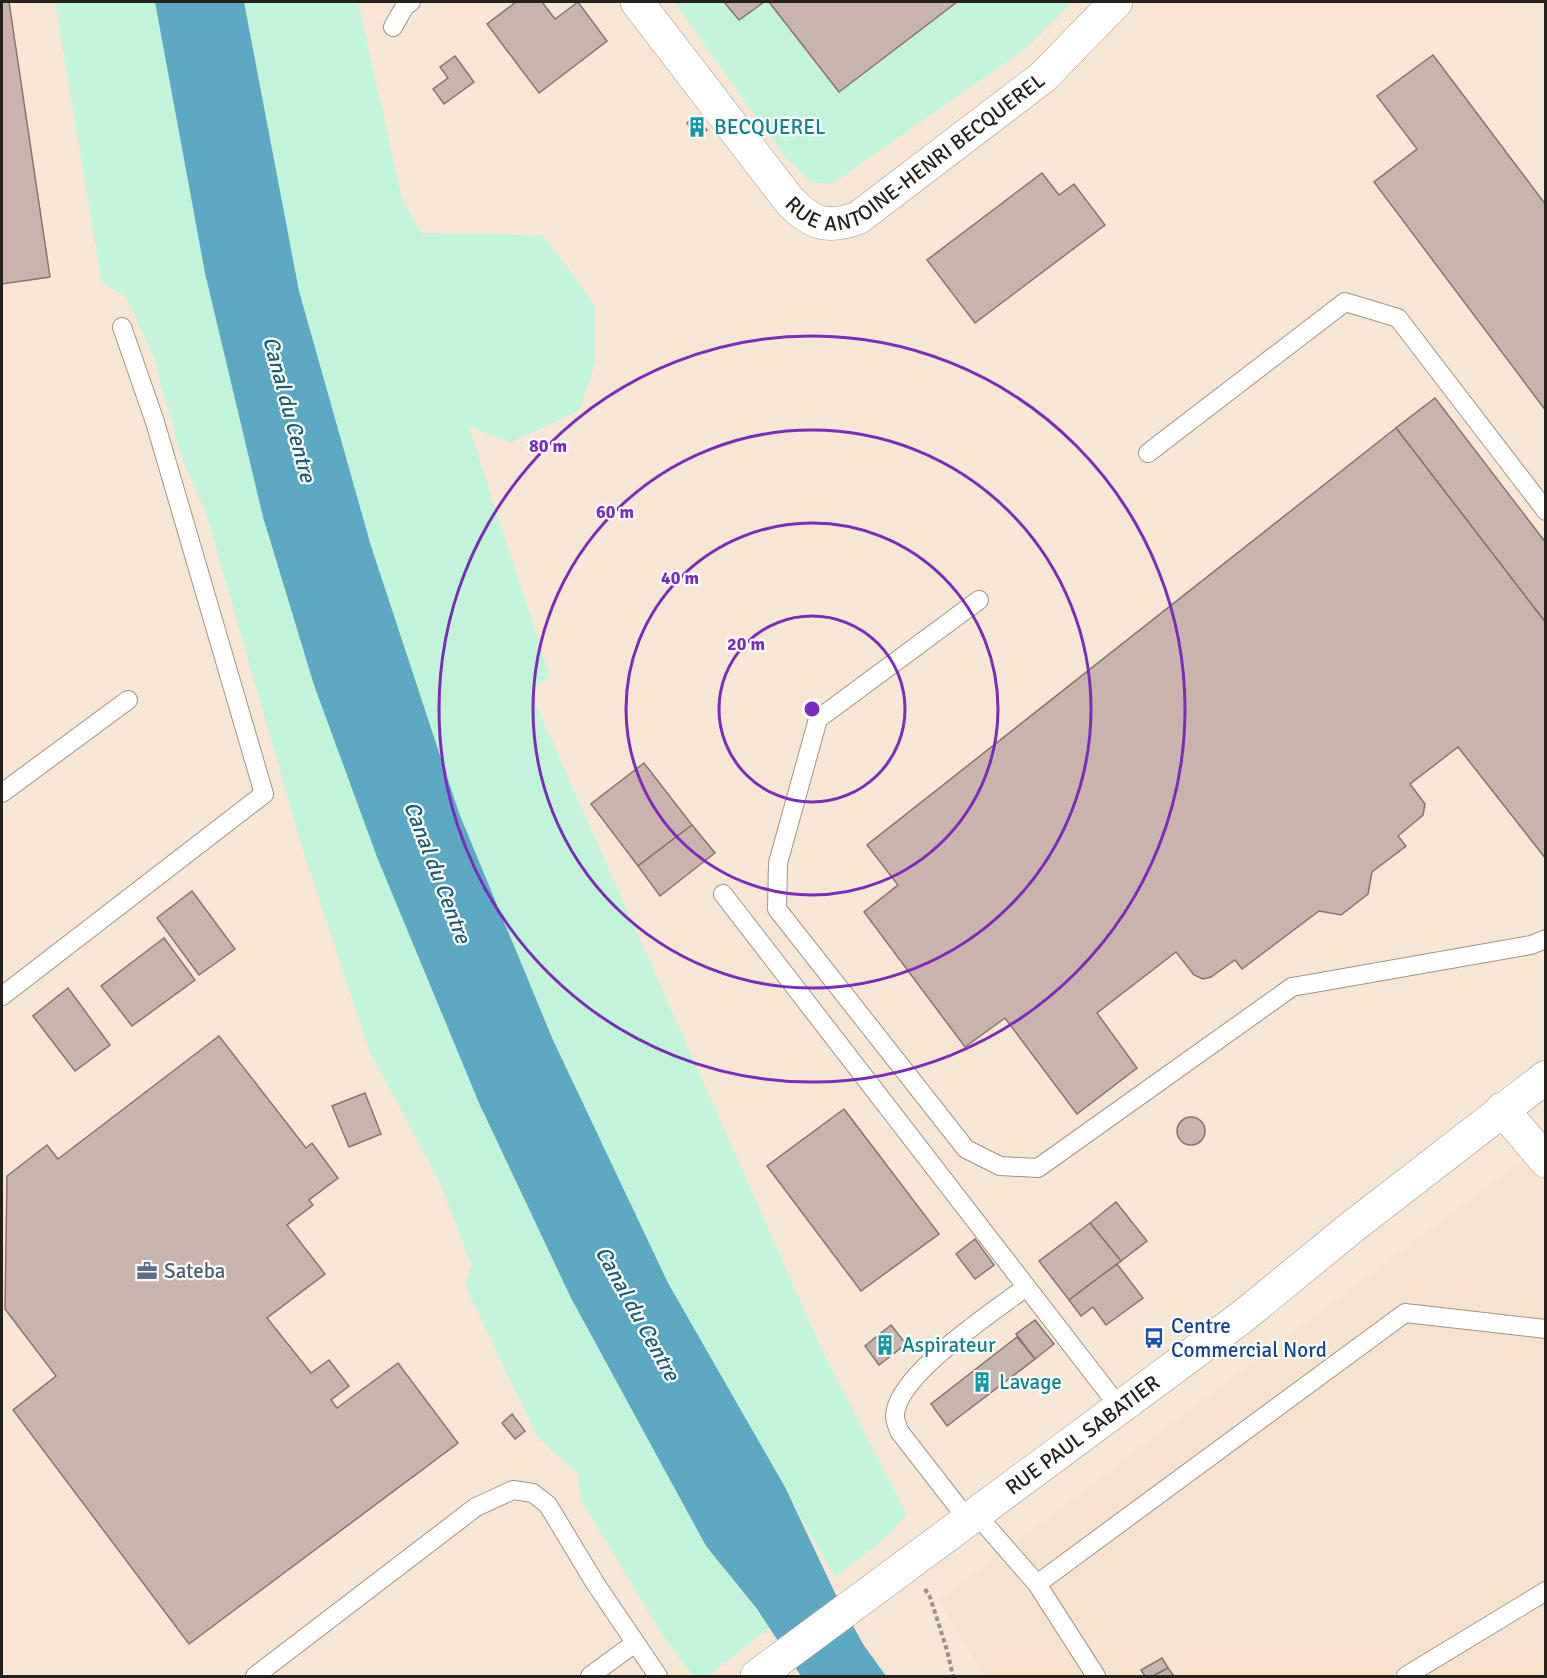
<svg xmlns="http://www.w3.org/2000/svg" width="1547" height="1678" font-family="Signika,sans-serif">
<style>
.built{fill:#f7e3cd}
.industrial{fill:#f8e6d5}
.green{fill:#c2f4d9}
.water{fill:#5ba9c3}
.building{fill:#c9b4ad;stroke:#88746e;stroke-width:1.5}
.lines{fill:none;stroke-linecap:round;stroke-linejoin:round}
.lane-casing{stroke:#a19485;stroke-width:20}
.street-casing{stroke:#a19485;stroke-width:34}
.secondary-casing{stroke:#a19485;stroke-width:34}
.path{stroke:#9b9289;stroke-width:4;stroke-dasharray:4.5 3;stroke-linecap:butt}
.lane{stroke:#fff;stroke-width:18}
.street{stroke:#fff;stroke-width:33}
.secondary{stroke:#fff;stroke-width:33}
.ring{fill:none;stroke:#7b2cbf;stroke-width:3}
.labels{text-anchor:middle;stroke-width:4.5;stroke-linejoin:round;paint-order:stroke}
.culture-label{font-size:21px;fill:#0d838f;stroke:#fff;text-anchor:start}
.street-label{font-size:21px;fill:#26211b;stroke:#fff}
.service-label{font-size:21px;fill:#4e5e75;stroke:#fff;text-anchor:start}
.transit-label{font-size:21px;fill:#164399;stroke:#fff;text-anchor:start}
.water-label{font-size:22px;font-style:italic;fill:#205e71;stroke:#fff}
.centre{fill:#7b2cbf;stroke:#fff;stroke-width:3}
.ring-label{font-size:18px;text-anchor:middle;font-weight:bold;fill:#7b2cbf;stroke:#fff;stroke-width:4.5;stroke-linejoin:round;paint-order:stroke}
</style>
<rect width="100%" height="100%" fill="#fdf2e5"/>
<polygon class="built" points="1545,1142 1545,1676 983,1676 937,1600"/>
<polygon class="industrial" points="2,2 1545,2 1545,1142 938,1600 983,1676 2,1676"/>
<g class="green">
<polygon points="55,2 155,2 205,273 263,517 314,685 479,1103 571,1298 706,1546 770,1627 709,1676 693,1676 663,1636 580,1498 578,1474 538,1438 465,1286 471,1264 440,1183 369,1050 300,841 206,513 182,459 152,352 125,296 102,283"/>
<polygon points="244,2 358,2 402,198 421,233 543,235 595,305 595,363 580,410 510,443 469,426 550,676 530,691 823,1352 907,1515 879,1544 835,1577 668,1283 553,1040 459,813 371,546 299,291"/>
<polygon points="674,2 724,2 739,20 764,2 769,2 839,92 957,2 1072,2 1028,47 832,184 812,182 784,156"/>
</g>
<polygon class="water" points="155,2 244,2 299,291 371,546 459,813 553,1040 668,1283 785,1487 835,1593 863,1644 886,1676 801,1676 757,1609 706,1546 571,1298 479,1103 377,857 314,685 263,517 205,273"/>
<g class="building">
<polygon points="2,2 9,2 50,277 2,284"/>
<polygon points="516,2 542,2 555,19 578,2 607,41 539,93 487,24"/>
<polygon points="724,2 764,2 739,20"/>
<polygon points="769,2 957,2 839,92"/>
<polygon points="1433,55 1546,205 1546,411 1374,182 1417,149 1377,96"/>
<polygon points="455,56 474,82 444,104 433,89 448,78 440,67"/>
<polygon points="695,116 707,130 698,137 687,123"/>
<polygon points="1042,173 1059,195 1074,184 1105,225 975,323 927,260"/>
<polygon points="1435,398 1546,543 1546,623 1396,428"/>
<polygon points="1396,428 1546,623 1546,859 1458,747 1410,784 1425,804 1423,815 1398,836 1406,846 1372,872 1368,894 1341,915 1319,911 1242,969 1235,960 1211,977 1203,979 1194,975 1176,952 1097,1013 1137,1068 1077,1114 1005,1018 965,1047 864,912 898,885 867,845"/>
<polygon points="644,763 692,825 638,866 591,804"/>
<polygon points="692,825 715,853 660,896 638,866"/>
<polygon points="192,891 235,949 199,975 157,918"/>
<polygon points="164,938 195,980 132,1026 101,986"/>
<polygon points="68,988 110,1045 75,1071 33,1016"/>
<polygon points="219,1036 306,1148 312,1143 338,1178 309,1200 313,1205 287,1225 325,1274 267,1318 311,1373 329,1360 349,1386 331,1400 337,1408 398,1363 458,1443 189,1644 13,1410 56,1376 5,1309 7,1176 47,1145 58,1159"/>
<polygon points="365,1093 381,1134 349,1147 332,1106"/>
<polygon points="844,1109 939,1234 861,1291 767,1166"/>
<circle cx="1191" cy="1131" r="14"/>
<polygon points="1116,1202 1147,1241 1121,1261 1090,1223"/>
<polygon points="1090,1223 1121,1261 1069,1300 1039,1261"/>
<polygon points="975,1239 994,1265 975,1279 956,1254"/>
<polygon points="1117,1264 1143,1298 1106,1325 1093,1307 1081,1316 1069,1300"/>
<polygon points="1035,1320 1054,1344 1035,1359 1016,1334"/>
<polygon points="891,1325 906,1344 879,1365 865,1346"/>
<polygon points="1017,1337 1035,1359 947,1426 931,1404"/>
<polygon points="512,1414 525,1431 515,1439 502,1423"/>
<polygon points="1162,1658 1168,1668 1153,1676 1145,1676 1141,1670"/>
<polygon points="1168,1668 1174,1676 1153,1676"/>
</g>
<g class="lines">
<g class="lane-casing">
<g id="lane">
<polyline points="393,27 405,6 411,2"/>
<polyline points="1148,453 1345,302 1398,318 1546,511"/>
<polyline points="979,600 818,719 778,863 777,909 966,1149 1000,1166 1038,1168 1292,987 1531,945 1546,939"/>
<polyline points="2,793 128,700"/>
<polyline points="723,894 1120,1408"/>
<polyline points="2,996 264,794 155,422 122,327"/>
<polyline points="976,1514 1037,1584 1096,1676"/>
<path d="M968 1520 899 1431C898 1427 895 1421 895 1417 894 1376 995 1311 1026 1287"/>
<polyline points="1037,1584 1405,1313 1546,1329"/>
<polyline points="255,1676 476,1507 513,1490 533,1493 548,1505 595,1583 658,1676"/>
<polyline points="590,1676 635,1643"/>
<polyline points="1406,1676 1546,1591"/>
</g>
</g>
<g class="street-casing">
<g id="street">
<path id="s1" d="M637 2 789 200C811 224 827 229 858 218L1043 77 1116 2"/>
<polyline points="1502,1109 1546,1161"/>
</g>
</g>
<g class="secondary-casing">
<g id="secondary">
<path id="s2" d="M757 1676 1242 1317 1352 1227 1546 1077"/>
</g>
</g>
<polyline class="path" points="925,1589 930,1597 947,1650 953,1676"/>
<use href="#lane" class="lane"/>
<use href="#street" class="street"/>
<use href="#secondary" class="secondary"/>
</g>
<g class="ring">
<circle cx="812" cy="709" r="93"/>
<circle cx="812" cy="709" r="186"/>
<circle cx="812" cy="709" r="279"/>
<circle cx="812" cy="709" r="373"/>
</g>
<defs>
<g id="building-bare" transform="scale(1.62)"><path d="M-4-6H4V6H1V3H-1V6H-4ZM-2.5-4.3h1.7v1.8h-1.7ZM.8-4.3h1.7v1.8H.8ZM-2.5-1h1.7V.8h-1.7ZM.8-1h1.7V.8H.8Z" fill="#0f9aa8" stroke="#fff" stroke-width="2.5" paint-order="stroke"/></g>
<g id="office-bare" transform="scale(1.62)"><path d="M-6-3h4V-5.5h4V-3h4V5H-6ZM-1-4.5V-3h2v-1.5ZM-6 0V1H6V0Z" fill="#5c6f8a" stroke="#fff" stroke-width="2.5" paint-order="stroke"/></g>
<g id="bus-bare" transform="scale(1.62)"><path d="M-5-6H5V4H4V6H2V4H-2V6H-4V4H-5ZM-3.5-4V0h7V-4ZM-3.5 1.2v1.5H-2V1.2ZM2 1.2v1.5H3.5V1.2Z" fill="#1a4fb4" stroke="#fff" stroke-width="2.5" paint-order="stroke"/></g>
</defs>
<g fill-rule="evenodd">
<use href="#building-bare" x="697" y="127"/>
<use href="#office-bare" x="147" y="1271"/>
<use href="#bus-bare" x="1154" y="1338"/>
<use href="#building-bare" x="885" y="1345"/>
<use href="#building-bare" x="982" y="1382"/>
</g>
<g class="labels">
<g class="culture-label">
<text x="714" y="134">BECQUEREL</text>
<text x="902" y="1352">Aspirateur</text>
<text x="999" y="1389">Lavage</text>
</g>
<g class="street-label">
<text dy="7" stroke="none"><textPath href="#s1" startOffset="404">RUE ANTOINE-HENRI BECQUEREL</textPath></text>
<text dy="7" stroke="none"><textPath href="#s2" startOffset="405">RUE PAUL SABATIER</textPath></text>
</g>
<g class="service-label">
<text x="164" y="1278">Sateba</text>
</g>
<g class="transit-label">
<text x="1171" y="1333">Centre<tspan x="1171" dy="24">Commercial Nord</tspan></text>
</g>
<g class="water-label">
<text transform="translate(290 409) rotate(75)" y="8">Canal du Centre</text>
<text transform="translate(438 872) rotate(69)" y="8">Canal du Centre</text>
<text transform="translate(638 1313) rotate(61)" y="8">Canal du Centre</text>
</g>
</g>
<circle cx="812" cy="709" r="9" class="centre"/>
<g class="ring-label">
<text x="548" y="452">80 m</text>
<text x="615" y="518">60 m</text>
<text x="680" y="584">40 m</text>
<text x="746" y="650">20 m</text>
</g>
<rect width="1547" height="1678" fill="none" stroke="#26211b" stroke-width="6"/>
</svg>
